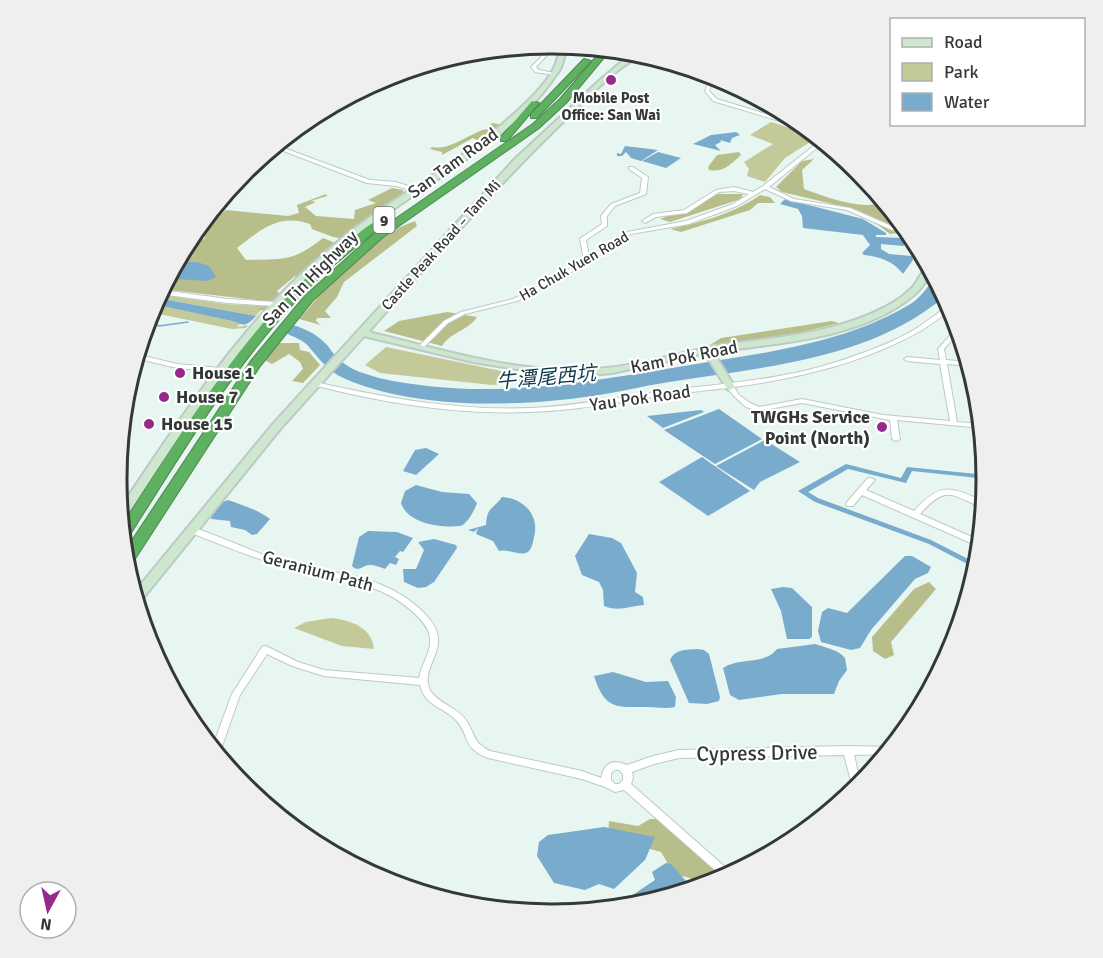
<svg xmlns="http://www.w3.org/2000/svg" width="1103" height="958" font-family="Signika,'Noto Sans TC',sans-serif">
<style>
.green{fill:#c3c998}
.forest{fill:#b8be89}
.water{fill:#79abcc}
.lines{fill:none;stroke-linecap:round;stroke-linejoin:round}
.stream{stroke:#79abcc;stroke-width:1.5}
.street-casing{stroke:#bccac6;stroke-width:2}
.secondary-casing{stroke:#bccac6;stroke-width:4}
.highway-casing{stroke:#4f8752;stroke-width:2}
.street{fill:#fff;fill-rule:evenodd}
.secondary{fill:#cee8cf;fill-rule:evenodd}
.highway{fill:#5db160;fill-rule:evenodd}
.poi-dot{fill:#962a8b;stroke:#fff;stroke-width:2}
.labels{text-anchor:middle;stroke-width:4.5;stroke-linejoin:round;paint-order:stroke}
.far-poi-label{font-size:15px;font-weight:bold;fill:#343937;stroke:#fff}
.far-street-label{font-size:15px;fill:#343937;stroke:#fff}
.shield{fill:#fff;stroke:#717473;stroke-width:1.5}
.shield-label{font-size:16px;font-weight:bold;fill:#343937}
.street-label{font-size:18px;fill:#343937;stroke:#fff}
.poi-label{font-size:18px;font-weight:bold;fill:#343937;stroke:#fff;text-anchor:start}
.water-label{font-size:20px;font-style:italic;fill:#0f384f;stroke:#fff}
.near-street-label{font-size:21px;fill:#343937;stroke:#fff}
.rim{fill:none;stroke:#343937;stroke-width:3}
</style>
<rect width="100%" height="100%" fill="#e8f6f2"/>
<g class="green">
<polygon points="771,122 818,137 785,158 765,182 747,176 749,169 744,162 773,144 750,135"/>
<polygon points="159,294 225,304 264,306 256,316 157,298"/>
<polygon points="153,304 232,321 240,324 237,327 248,325 246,328 232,329 149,312"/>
<polygon points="386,347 506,372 569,380 492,385 380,373 365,365"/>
<path d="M331 618C350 620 372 627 374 649L342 646 294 628 306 622Z"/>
</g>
<g class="forest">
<path d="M492 123 510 126 489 147 473 138 442 155V152L430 149 432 147C450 151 469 133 487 129Z"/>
<path d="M739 152 741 155C731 164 723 173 709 170L708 167 717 155Z"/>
<path d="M814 159 802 170 804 189C826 197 861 211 885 202L909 232 890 234 858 210 782 192 776 187 802 161Z"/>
<path d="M392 188 403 190 404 202 350 240 333 237 312 229 310 224C278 213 261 230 237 248L246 260C283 259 293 262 323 238L343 246 303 281 300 282 295 276 277 291 281 295 273 311 257 310 271 303 264 301 161 289 184 246 206 238 196 233 226 210 288 216 299 213 297 205 326 194 327 196 311 201 316 202 305 207 316 216 354 219 355 210 376 203 368 200Z"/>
<polygon points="717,194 743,194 741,199 670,222 660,219 698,205"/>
<path d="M760 195 770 197 775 203H758L750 210 681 232 670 229C700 223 735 213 760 195Z"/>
<path d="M415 221 417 226 344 282 337 297 325 311 331 318H317L316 321 321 325 299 319C310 308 318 295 329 283 350 259 385 231 415 221Z"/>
<path d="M447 312 477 317C468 331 452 331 442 346L384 331 399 321Z"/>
<polygon points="832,321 839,323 794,334 710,345 721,338"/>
<polygon points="279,343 299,343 300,350 309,352 320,365 303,383 292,381 303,369 300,362 289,354 272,364 262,359 267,351"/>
<polygon points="929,582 936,589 891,642 894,655 885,659 873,651 872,637 914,589"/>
<polygon points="650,819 664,819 730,875 700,887 690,878 674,874 661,852 608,837 609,821 638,826"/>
</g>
<g class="water">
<polygon points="736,132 740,135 732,138 730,143 720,140 721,142 715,145 721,151 693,144 711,135"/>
<polygon points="625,146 658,150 641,161 631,158 626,152 622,156 617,156 617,153 621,154"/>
<polygon points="658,152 681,158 666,168 642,161"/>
<path d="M785 199 863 219 886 233V235H876V237L903 238 904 246 881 244V249L889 254 912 256 913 260 903 274C893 261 881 257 864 255L862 253 870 245 863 235 803 228 802 216 798 209 780 204Z"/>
<polygon points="186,262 197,262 209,266 216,277 207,281 176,279"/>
<path d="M935 277 944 297C869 360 762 367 669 382 644 386 619 392 593 396 523 406 436 409 367 387 355 383 340 378 330 370 322 363 316 355 309 347 304 340 293 337 286 333L293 325C306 329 318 335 327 345 332 351 336 358 342 362 353 371 366 374 379 378 424 388 474 391 519 388 577 385 633 374 690 365 762 353 842 344 907 306 919 300 927 288 935 277Z"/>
<path d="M157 298 256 316C245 328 244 325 232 321L153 304Z"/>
<polygon points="719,409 762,439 715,464 664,430"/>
<polygon points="701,410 704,412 663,428 647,416"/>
<polygon points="765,440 800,462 760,482 754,490 716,466"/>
<polygon points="426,448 439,454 416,475 403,471 415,450"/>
<polygon points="702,457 750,491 708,516 659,482"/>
<polygon points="846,464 901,478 907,467 987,475 987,479 912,471 906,483 848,469 808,492 818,498 931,540 978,564 977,569 929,544 815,502 798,491"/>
<path d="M416 485 442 492 469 494 477 503C475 509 467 525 460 526 441 528 408 524 401 503L405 491Z"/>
<path d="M502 497C524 498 540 516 534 537 533 542 532 548 529 551 522 558 508 548 499 551L493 541 476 534 478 528 474 532 468 530 486 525C487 506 493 510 502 497Z"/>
<path d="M228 500C242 505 259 510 270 519L257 534 252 535 245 530 231 527 230 521 211 519 213 506Z"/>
<path d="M368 531 397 532 413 538 403 552 400 551 395 557 399 559 396 565 390 563 385 569C380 567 374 565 370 565 362 565 359 573 352 566L359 537Z"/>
<path d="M589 534 612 538 621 543 637 573 635 592 643 597 644 605C631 606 618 612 604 606L603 590 599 582 582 575 575 556Z"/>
<polygon points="434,539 456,545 457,548 434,582 426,587 418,588 404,582 403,569 416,569 424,550 418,542"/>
<polygon points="905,556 912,556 931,567 928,573 915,579 871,630 860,648 851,650 821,642 818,631 822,612 828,608 847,613"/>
<polygon points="783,587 792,588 812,607 812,637 809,639 787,639 781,611 771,589"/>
<path d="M815 644C824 647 839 650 845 658L847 670 839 681 834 694H782L739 700 730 695 723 668C741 656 763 666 777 649Z"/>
<path d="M697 649 704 650 709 654 720 697 719 701 707 704 689 703 670 660C675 649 686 650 697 649Z"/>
<path d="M613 672 646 682 668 681 676 697 675 707C665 709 657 707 647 707 616 707 605 710 594 676Z"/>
<polygon points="604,827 655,837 645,860 614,889 599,884 585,890 554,883 537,856 539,842 548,835"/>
<polygon points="666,863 671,864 693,889 636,906 613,908 655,880 652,872"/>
</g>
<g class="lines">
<polyline class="stream" points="147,321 159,326 188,322"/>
<g class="street-casing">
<g id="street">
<polygon points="544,44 548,44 549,53 536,67 539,70 555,73 555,75 535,72 531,67 545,53"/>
<polygon points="711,75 715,76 709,91 717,99 805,126 810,130 713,101 705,91"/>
<polygon points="307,124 312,125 294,133 290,133 295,129"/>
<polygon points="821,140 824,142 769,187 794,199 850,208 896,228 908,230 911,234 892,230 847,210 791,201 765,189 737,206 689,224 631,234 589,262 532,294 517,301 465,314 448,323 424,347 422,348 419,346 444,321 461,312 513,299 528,292 584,260 580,239 581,238 602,224 601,216 611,204 640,193 642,178 629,169 629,167 633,167 648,177 646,194 615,206 607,216 607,226 586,240 589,257 627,232 686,221 733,204 749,194 734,191 719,192 687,213 656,217 645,223 642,221 653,214 684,210 716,190 734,187 753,192 763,186"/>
<polygon points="276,145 370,180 396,182 420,190 417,192 396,186 367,183 273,147"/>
<polygon points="161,290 228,299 275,302 278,304 275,306 228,303 159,294"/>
<path d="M950 305 952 309C942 316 932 324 922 330 865 363 799 378 734 387L739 395 750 403 759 407 802 399 883 415 950 421 940 364 907 361 904 359 907 357 940 360 938 349 958 326 960 331 944 349 946 360 969 362 970 366 947 364 957 422 982 424V428L897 420 900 439 896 441 892 439 890 420 802 403 758 411 746 407 735 397 727 388C700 391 673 394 646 398 607 404 568 411 529 412 455 415 383 403 313 385L312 384 315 382C386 398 458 411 531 408 578 406 624 396 671 390 732 383 796 378 854 356 877 348 900 339 920 326 930 319 940 311 950 305Z"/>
<polygon points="136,354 177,364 220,368 223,370 220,372 177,368 135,358"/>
<path d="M868 478H871L875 480 866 490 914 511C941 481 951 487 985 502L984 508C951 496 948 483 920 514L981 541 980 547 862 495 853 506H847L846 504 847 502Z"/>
<path d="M192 527C224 538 254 552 286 563 306 569 325 570 345 574 377 580 411 595 431 621 452 649 419 666 430 690 437 703 457 707 465 719 476 734 471 741 490 751L582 771 601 778C604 762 614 759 627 765L653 756 679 750 848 746 892 747 887 754 854 755 861 785 854 792 844 755 679 758 654 764 632 772 633 778 631 784 732 873V874L724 878 624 790 615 792 605 787 582 779 488 758C461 747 471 737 456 720 443 707 425 706 420 685L324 676 292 666 267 654 240 695 220 752 217 755 212 748 232 694 262 647 265 646 268 647 298 662 324 670 419 678C421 664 434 649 429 634 427 625 419 618 413 612 372 575 328 582 280 566 249 556 219 544 189 532L188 530 189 528ZM615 770H619L623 774V780L619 784H615L611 780V773Z"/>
</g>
</g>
<g class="secondary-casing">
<g id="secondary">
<path d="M561 44 567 45C565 52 564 60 561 67 559 72 554 77 551 82 524 120 483 148 445 174 409 199 372 222 338 250 249 323 187 425 124 520L120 521 119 510C173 430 226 346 296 279 320 256 346 234 373 215 425 179 481 147 527 102 537 92 549 79 555 66 558 59 559 51 561 44Z"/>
<path d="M638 52 644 54C613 69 589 97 564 121 495 187 433 260 369 331L372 333C444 350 521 375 595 369 641 366 684 351 729 344 782 337 839 332 887 306 895 302 906 294 913 287 918 280 922 271 929 266L932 271C927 279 922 288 915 294 863 339 779 343 713 352L735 387 730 390 727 389 705 353 612 373 579 376 552 375 473 362 364 336 281 428 139 603 136 604 133 594 273 424 514 160 599 81 625 59Z"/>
</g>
</g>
<g class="highway-casing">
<g id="highway">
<polygon points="603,49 611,49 566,103 539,128 383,237 313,300 260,366 129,568 126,569 123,554 251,361 305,296 375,233 533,124 560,99"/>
<polygon points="584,59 591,61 537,118 531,118 531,114"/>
<polygon points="532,101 539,103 507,141 501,141 501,137"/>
<path d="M378 221 382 222V226C355 247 329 268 305 291 234 364 181 454 127 539L122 541 121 527C185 428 249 318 345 245 355 237 366 225 378 221Z"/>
</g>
</g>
<use href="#street" class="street"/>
<use href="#secondary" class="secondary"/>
<use href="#highway" class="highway"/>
</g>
<g class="poi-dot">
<circle cx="611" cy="80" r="6"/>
<circle cx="180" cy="373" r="6"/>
<circle cx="164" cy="397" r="6"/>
<circle cx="149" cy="424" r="6"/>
<circle cx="882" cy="427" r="6"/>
</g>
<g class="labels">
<g class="far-poi-label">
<text x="611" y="103">Mobile Post<tspan x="611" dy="17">Office: San Wai</tspan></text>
</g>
<g class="far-street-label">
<text transform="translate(441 245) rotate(-48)" y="5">Castle Peak Road – Tam Mi</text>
<text transform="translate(574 266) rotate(-30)" y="5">Ha Chuk Yuen Road</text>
</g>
<rect class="shield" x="373.5" y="207" width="21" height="26" rx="4.5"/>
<g class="shield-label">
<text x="384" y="226">9</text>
</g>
<g class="street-label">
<text transform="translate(453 163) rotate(-36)" y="6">San Tam Road</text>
<text transform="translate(310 278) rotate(-45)" y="6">San Tin Highway</text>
<text transform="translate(684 357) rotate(-11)" y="6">Kam Pok Road</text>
<text transform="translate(640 398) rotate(-8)" y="6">Yau Pok Road</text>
<text transform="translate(318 571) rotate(15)" y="6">Geranium Path</text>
</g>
<g class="poi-label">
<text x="192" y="379">House 1</text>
<text x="176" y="403">House 7</text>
<text x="870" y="423" text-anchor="end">TWGHs Service<tspan x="870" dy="21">Point (North)</tspan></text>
<text x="161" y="430">House 15</text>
</g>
<g class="water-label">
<text transform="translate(546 377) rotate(-5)" y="7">牛潭尾西坑</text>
</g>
<g class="near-street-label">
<text transform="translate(757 753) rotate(-1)" y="7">Cypress Drive</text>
</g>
</g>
<path d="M0 0H1103V958H0ZM551 54H552A424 424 0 0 1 976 478V480A424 424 0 0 1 552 904H551A424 424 0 0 1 127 480V478A424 424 0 0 1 551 54Z" fill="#efefef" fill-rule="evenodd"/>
<path class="rim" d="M551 54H552A424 424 0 0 1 976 478V480A424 424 0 0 1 552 904H551A424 424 0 0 1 127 480V478A424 424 0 0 1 551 54Z"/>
<rect x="890" y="18" width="195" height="108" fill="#ffffff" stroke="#aeb0af" stroke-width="1.5"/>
<rect x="902" y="38" width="30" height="9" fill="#cee8cf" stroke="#aeb0af" stroke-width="1.5"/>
<text x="944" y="48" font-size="18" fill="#343937">Road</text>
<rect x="902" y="63" width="30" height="18" fill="#c3c998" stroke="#aeb0af" stroke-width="1.5"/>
<text x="944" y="78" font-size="18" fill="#343937">Park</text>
<rect x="902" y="93" width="30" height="18" fill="#79abcc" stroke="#aeb0af" stroke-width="1.5"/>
<text x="944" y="108" font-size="18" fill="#343937">Water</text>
<g transform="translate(48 910) rotate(188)"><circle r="28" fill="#ffffff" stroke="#aeb0af" stroke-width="1.5"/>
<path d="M0-4.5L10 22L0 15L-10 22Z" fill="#962a8b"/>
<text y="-9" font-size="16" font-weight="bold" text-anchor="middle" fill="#343937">N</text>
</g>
</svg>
